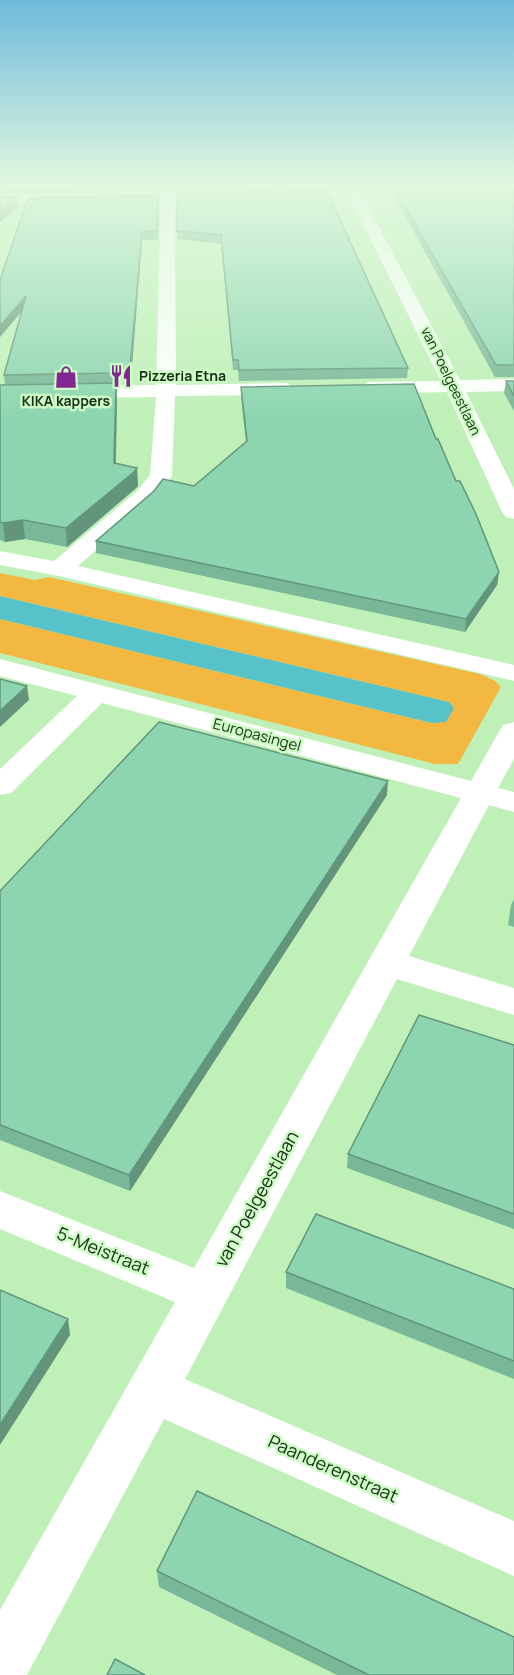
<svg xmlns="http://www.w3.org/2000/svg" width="514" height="1675" font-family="Manrope,sans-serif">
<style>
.green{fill:#f2b842}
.water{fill:#58c2c9}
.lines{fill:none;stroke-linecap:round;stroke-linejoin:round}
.street{fill:#fff;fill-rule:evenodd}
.wall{fill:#78b797}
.shaded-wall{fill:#62957b}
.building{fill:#8cd5b0;stroke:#62957b;stroke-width:1.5}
.labels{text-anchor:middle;stroke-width:5;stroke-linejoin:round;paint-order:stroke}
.far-poi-label{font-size:14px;font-weight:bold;fill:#192c16;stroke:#ccfdc4;text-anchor:start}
.far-street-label{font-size:14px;fill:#192c16;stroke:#ccfdc4}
.street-label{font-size:15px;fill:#192c16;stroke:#ccfdc4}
.near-street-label{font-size:18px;fill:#192c16;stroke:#ccfdc4}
</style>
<rect width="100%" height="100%" fill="#bff0b7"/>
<polygon class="green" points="0,573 35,580 49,577 480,674 495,681 501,687 458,764 435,764 0,653 0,619 432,723 449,702 0,596"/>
<polygon class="water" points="0,596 449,702 454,708 446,722 432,723 0,619"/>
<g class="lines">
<g class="street">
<polygon points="351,184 514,184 514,190 361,193 460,380 514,379 514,391 466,392 514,489 514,519 506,517 502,512 447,392 369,394 359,388 369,382 441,381 348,194 281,195 274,191 281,187"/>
<polygon points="223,189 228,190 228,196 175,199 176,385 287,383 297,389 287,395 175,396 172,476 153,501 78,566 514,665 514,681 59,576 0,565 0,551 54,561 137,491 150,475 156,397 0,399 0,387 156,385 161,199 0,204 0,196"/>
<polygon points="0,659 471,781 503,725 514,722 514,759 498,788 514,792 514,812 489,805 409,956 514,988 514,1015 397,979 185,1379 514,1521 514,1576 164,1419 27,1675 0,1675 0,1610 175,1302 0,1229 0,1191 194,1268 461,798 102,703 11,793 0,795 0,769 77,696 0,676"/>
</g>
</g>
<g class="wall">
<polygon points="0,184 320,184 320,185 0,194"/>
<polygon points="514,184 514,377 495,377 393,195 393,186"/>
<polygon points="177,193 408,368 407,378 239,381 238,370 233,370 221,244 177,239"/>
<polygon points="159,202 158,240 142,240 131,378 118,378 118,383 116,383 117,399 116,464 137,468 138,486 135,489 67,547 25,539 5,542 0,540 0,385 5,385 4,375 22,311 0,337 0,280"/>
<polygon points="506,381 514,381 514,411 504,393"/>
<polygon points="241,387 436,439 499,572 497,585 465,632 96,553 96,541 194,486 246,442 241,397"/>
<polygon points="387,795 130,1191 0,1140 0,891"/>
<polygon points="514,899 514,927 508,925 511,905"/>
<polygon points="514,1045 514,1229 347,1168 348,1154"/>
<polygon points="286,1272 514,1289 514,1379 286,1288"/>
<polygon points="157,1571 514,1675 337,1675 159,1587"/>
</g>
<g class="shaded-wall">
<polygon points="17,197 18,206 0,222 0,213"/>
<polygon points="142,232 142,240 131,378 130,368"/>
<polygon points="26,296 27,305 0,337 0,326"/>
<polygon points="116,383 117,399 115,481 114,463"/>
<polygon points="137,468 138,486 135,489 67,547 66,528"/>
<polygon points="23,520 25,539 5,542 3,523"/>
<polygon points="499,572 497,585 465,632 466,619"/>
<polygon points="27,686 29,700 0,727 0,711"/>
<polygon points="388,781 387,795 130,1191 129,1175"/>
<polygon points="68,1319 70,1335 0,1445 0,1425"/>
</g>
<g class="building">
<polygon points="0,184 49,184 0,186"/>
<polygon points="470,184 514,184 514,365 496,365 393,186"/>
<polygon points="326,189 408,368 239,370 238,360 233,360 221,235 177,231 177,193"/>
<polygon points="158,195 157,231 142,232 130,368 117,368 117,373 4,375 26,296 0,326 0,280 28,198"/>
<polygon points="0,197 17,197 0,213"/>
<polygon points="506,381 514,381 514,396"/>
<polygon points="116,383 114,463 137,468 134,472 66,528 23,520 3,523 0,522 0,385"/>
<polygon points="414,384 436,439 438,439 456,481 460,481 476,514 499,572 466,619 96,541 154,491 163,479 194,486 247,441 241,387"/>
<polygon points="0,679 27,686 0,711"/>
<polygon points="159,722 388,781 129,1175 0,1125 0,891"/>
<polygon points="419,1015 514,1045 514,1214 348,1154"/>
<polygon points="316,1214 514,1289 514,1361 286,1272"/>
<polygon points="0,1290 68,1319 0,1425"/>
<polygon points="197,1491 514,1637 514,1675 369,1675 157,1571"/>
<polygon points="115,1659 145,1675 107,1675"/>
</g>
<linearGradient id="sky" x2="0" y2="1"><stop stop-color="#6ebadc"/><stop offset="0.44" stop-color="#e2f8df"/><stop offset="1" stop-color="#e2f8df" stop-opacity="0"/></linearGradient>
<rect width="514" height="419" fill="url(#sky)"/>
<defs>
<g id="restaurant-bare" transform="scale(1.8)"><path d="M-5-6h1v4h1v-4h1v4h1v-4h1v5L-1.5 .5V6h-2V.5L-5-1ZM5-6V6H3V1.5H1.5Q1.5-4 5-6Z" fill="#832793" stroke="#ccfdc4" stroke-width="2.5" paint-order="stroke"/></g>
<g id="shop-bare" transform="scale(1.8)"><path d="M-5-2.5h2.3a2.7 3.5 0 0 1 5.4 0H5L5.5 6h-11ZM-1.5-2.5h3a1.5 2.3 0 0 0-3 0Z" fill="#832793" stroke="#ccfdc4" stroke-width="2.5" paint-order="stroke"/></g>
</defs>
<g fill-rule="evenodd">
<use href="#restaurant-bare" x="121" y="376"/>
<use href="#shop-bare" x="66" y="377"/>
</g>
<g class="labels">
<g class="far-poi-label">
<text x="139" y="381">Pizzeria Etna</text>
<text x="66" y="406" text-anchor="middle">KIKA kappers</text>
</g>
<g class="far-street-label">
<text transform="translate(451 381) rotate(64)" y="5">van Poelgeestlaan</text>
</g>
<g class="street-label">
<text transform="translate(257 735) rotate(15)" y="5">Europasingel</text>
</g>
<g class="near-street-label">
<text transform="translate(257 1199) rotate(-61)" y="6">van Poelgeestlaan</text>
<text transform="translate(103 1251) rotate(22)" y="6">5-Meistraat</text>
<text transform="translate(333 1469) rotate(24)" y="6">Paanderenstraat</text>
</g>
</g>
</svg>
